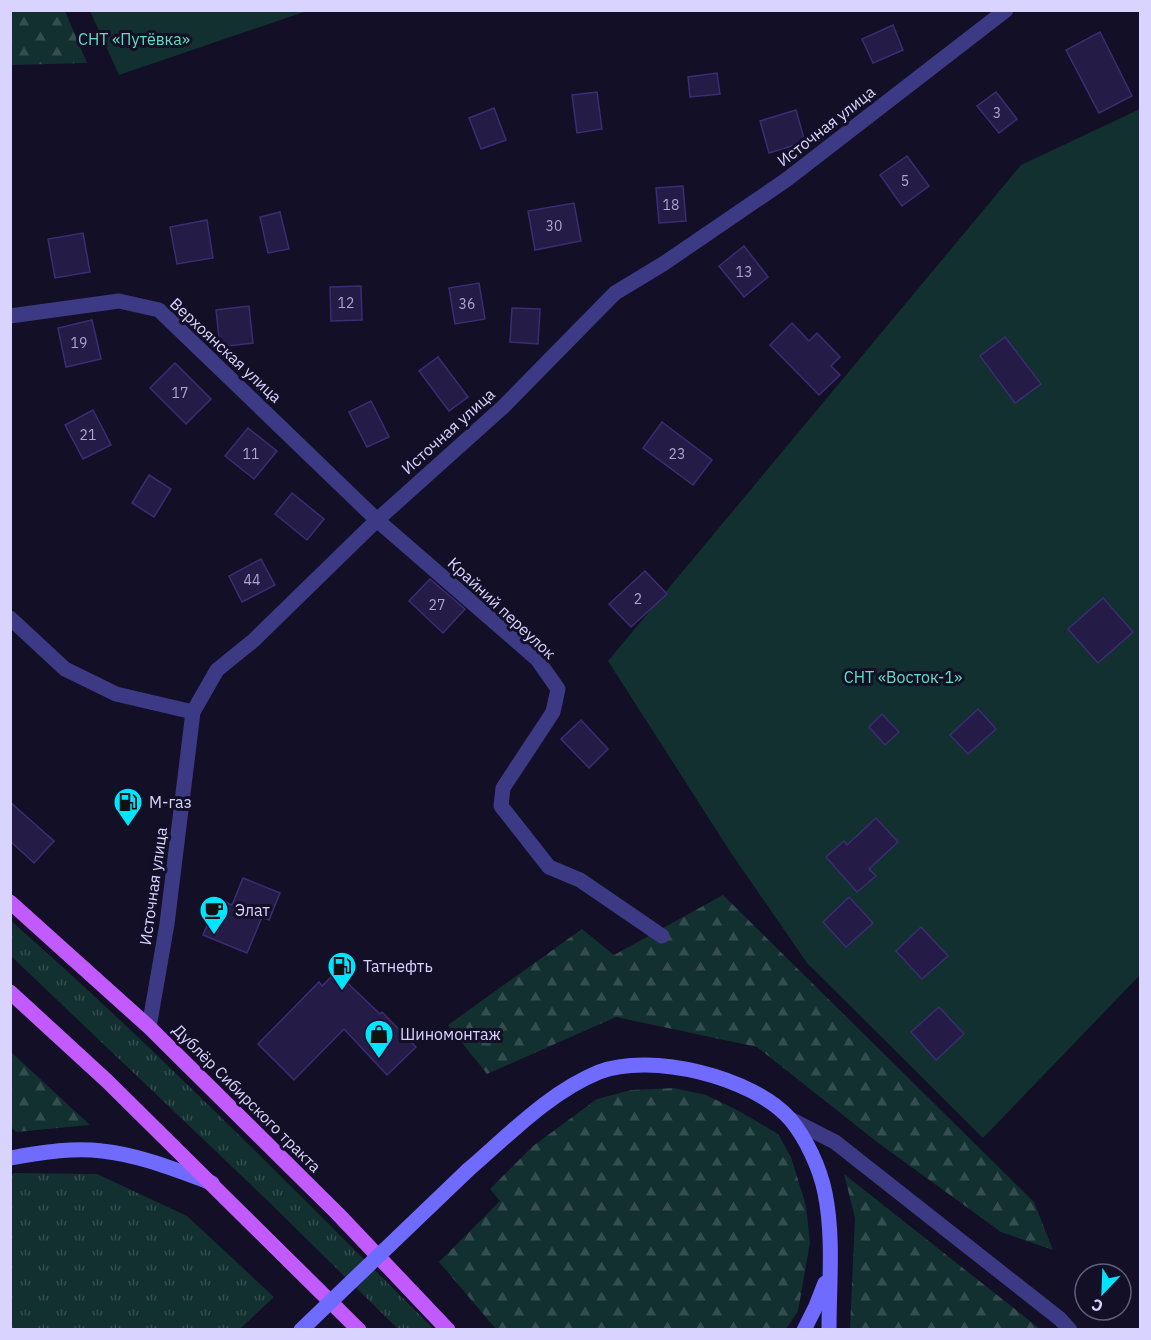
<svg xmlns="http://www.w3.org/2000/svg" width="1151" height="1340" font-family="'IBM Plex Sans',sans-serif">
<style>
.grass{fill:url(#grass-tufts)}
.forest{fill:url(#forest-firs)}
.garden{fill:#12302f}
.building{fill:#241b47;stroke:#3b2d73;stroke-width:1.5}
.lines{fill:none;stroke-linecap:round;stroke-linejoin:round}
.minor{stroke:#3d3a85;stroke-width:15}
.secondary{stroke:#6f6bff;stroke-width:15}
.primary{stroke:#c25bff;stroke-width:15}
.secondary-bridge{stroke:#6f6bff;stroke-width:15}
.labels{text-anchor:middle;stroke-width:6;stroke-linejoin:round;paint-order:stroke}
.number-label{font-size:14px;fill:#aca6d1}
.park-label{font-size:16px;fill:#5fe0c0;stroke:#130f26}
.street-label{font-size:16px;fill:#d9d4ff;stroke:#130f26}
.poi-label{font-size:16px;fill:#d9d4ff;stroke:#130f26;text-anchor:start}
</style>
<defs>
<pattern id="grass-tufts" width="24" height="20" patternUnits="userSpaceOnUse" patternTransform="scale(1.5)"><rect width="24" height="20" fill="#12302f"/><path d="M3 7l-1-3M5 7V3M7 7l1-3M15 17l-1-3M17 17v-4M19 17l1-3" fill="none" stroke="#344d4e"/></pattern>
<pattern id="forest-firs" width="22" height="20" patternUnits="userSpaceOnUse" patternTransform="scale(1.5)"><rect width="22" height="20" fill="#12302f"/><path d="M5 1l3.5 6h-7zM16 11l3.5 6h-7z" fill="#344d4e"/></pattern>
</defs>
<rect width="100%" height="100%" fill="#130f26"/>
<g class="grass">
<path d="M10 920C158 1050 295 1191 434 1329H398L269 1202 11 956Z"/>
<polygon points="14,1173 97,1174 187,1216 274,1297 240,1329 11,1329 10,1175"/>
</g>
<g class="forest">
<polygon points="10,11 65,11 87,63 11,65"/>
<polygon points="723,895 1034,1202 1053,1250 1001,1232 877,1142 757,1047 616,1017 487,1074 448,1025 582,929 614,955"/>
<polygon points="10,1052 11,1052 90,1125 16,1132 11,1127"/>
<polygon points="674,1088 706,1095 739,1111 778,1134 791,1157 806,1206 810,1243 798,1311 786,1329 496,1329 439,1262 500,1201 490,1189 533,1146 597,1099 631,1090"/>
<polygon points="844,1174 1040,1329 850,1329 855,1218"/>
</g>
<g class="garden">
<polygon points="90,11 307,11 119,75"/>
<polygon points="1140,109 1140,975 983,1138 807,963 731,853 608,661 1021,165"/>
</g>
<g class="building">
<polygon points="893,25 903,50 873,63 862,39"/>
<polygon points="1100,32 1132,96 1099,113 1066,50"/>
<polygon points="717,73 720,94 690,97 688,77"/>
<polygon points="597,92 602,129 577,133 572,95"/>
<polygon points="996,92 1017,119 999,133 977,106"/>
<polygon points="494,108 506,140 481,149 469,118"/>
<polygon points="796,110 805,142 769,153 760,121"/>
<polygon points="907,156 929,186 902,206 880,175"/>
<polygon points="683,186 686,221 659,223 656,188"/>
<polygon points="574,203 581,241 535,250 528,211"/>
<polygon points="280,212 289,249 268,253 260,217"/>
<polygon points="207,220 213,258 177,264 170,227"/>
<polygon points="83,233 90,272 55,278 48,239"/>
<polygon points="744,246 768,277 744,297 719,266"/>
<polygon points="479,283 485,319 455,324 449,288"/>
<polygon points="361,286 362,320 331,321 330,287"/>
<polygon points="249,306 253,343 220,347 216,310"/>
<polygon points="512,308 540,309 538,344 510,342"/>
<polygon points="92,320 101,359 66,367 58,328"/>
<polygon points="792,323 809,341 817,333 840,357 831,366 840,375 819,395 770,345"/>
<polygon points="1005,337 1041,384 1015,403 980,356"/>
<polygon points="438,357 468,397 449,411 419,371"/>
<polygon points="175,363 211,399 186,424 150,388"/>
<polygon points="371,401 389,437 367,447 349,412"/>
<polygon points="93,410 111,445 83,459 65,425"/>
<polygon points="662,422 712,460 693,485 643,448"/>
<polygon points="248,428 277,451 254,479 225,456"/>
<polygon points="149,475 171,489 154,517 132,503"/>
<polygon points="292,493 324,519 307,540 275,514"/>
<polygon points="261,559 275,585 242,602 229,576"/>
<polygon points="645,571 667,594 631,627 609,604"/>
<polygon points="430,579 465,609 443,633 409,601"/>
<polygon points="1103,598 1133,632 1098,663 1068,629"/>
<polygon points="978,709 996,729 968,754 950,735"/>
<polygon points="882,714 899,732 885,745 869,727"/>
<polygon points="581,720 608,749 589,768 561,739"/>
<polygon points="10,802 54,841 34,863 10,841"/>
<polygon points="876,818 898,842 869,869 876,876 857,892 826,857 844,841 847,845"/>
<polygon points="243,878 280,893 269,920 262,917 247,953 203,935 218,899 232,905"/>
<polygon points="849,897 873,923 846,947 823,922"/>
<polygon points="921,927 948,956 922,979 896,951"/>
<polygon points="336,972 380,1014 382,1012 416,1047 387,1075 344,1029 294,1080 258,1044 319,982 322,986"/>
<polygon points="939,1007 964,1034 936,1060 911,1032"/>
</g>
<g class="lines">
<g class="minor">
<polyline points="10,316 119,301 159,310 377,520 537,659 558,689 553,712 503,788 501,806 549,867 580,880 662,936"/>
<polyline points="10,618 65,669 116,694 193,712"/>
<polyline points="149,1027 167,924 193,712 217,670 254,640 377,520 503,407 615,293 663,264 786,180 1006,10"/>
<polyline points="790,1119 835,1142 1060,1319 1070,1330"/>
</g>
<g class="secondary">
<path d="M10 1158C40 1153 72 1147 102 1151 140 1155 176 1170 212 1183"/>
<path d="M468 1170C509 1135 548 1093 599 1072 651 1052 753 1077 790 1119 806 1138 820 1168 825 1193 834 1237 829 1285 829 1330"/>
<polyline points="804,1330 816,1306 825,1283"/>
</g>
<g class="primary">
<polyline points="10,902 149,1027 338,1214 448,1330"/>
<polyline points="10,992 107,1081 359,1330"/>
</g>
<polyline class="secondary-bridge" points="301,1330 468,1170"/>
</g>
<defs>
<g id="fuel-pin" transform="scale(1.5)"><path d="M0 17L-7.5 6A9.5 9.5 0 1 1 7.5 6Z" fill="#00e5ff" stroke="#130f26"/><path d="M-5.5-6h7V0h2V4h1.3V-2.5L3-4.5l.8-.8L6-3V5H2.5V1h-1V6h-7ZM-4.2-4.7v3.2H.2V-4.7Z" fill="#111"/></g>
<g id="cafe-pin" transform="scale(1.5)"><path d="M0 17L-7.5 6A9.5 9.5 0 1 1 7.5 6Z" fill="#00e5ff" stroke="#130f26"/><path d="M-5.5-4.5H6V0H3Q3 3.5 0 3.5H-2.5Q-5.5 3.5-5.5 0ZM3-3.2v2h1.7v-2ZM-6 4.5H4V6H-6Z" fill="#111"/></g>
<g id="shop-pin" transform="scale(1.5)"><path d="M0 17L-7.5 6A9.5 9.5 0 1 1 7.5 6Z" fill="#00e5ff" stroke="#130f26"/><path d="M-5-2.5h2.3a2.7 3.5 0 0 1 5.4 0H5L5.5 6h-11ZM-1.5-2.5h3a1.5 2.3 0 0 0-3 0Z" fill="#111"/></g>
</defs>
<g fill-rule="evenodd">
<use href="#fuel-pin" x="128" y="802"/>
<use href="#cafe-pin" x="214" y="910"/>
<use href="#fuel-pin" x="342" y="966"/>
<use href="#shop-pin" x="379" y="1034"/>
</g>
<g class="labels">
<g class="number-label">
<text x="997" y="118">3</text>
<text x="905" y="186">5</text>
<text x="671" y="210">18</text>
<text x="554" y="231">30</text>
<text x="744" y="277">13</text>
<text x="346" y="308">12</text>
<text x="467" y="309">36</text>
<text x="79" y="348">19</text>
<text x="180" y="398">17</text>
<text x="88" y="440">21</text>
<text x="251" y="459">11</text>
<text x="677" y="459">23</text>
<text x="252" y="585">44</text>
<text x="638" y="604">2</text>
<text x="437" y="610">27</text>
</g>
<g class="park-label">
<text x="134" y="45">СНТ «Путёвка»</text>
<text x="903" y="683">СНТ «Восток-1»</text>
</g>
<g class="street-label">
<text transform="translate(826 126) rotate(-38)" y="6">Источная улица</text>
<text transform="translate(226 350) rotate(43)" y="6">Верхоянская улица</text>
<text transform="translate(448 431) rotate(-42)" y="6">Источная улица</text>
<text transform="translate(502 608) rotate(43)" y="6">Крайний переулок</text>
<text transform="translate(153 886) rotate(-82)" y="6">Источная улица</text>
<text transform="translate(247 1098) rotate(45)" y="6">Дублёр Сибирского тракта</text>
</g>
<g class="poi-label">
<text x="149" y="808">М-газ</text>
<text x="235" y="916">Элат</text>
<text x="363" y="972">Татнефть</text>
<text x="400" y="1040">Шиномонтаж</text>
</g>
</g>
<rect width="1151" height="1340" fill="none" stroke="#d9d4ff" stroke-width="24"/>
<g transform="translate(1103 1292) rotate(203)"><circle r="28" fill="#130f26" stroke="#625e7d" stroke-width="1.5"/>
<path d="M0-4.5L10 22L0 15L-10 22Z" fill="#00e5ff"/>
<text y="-9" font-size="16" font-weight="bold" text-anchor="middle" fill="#d9d4ff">С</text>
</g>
</svg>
